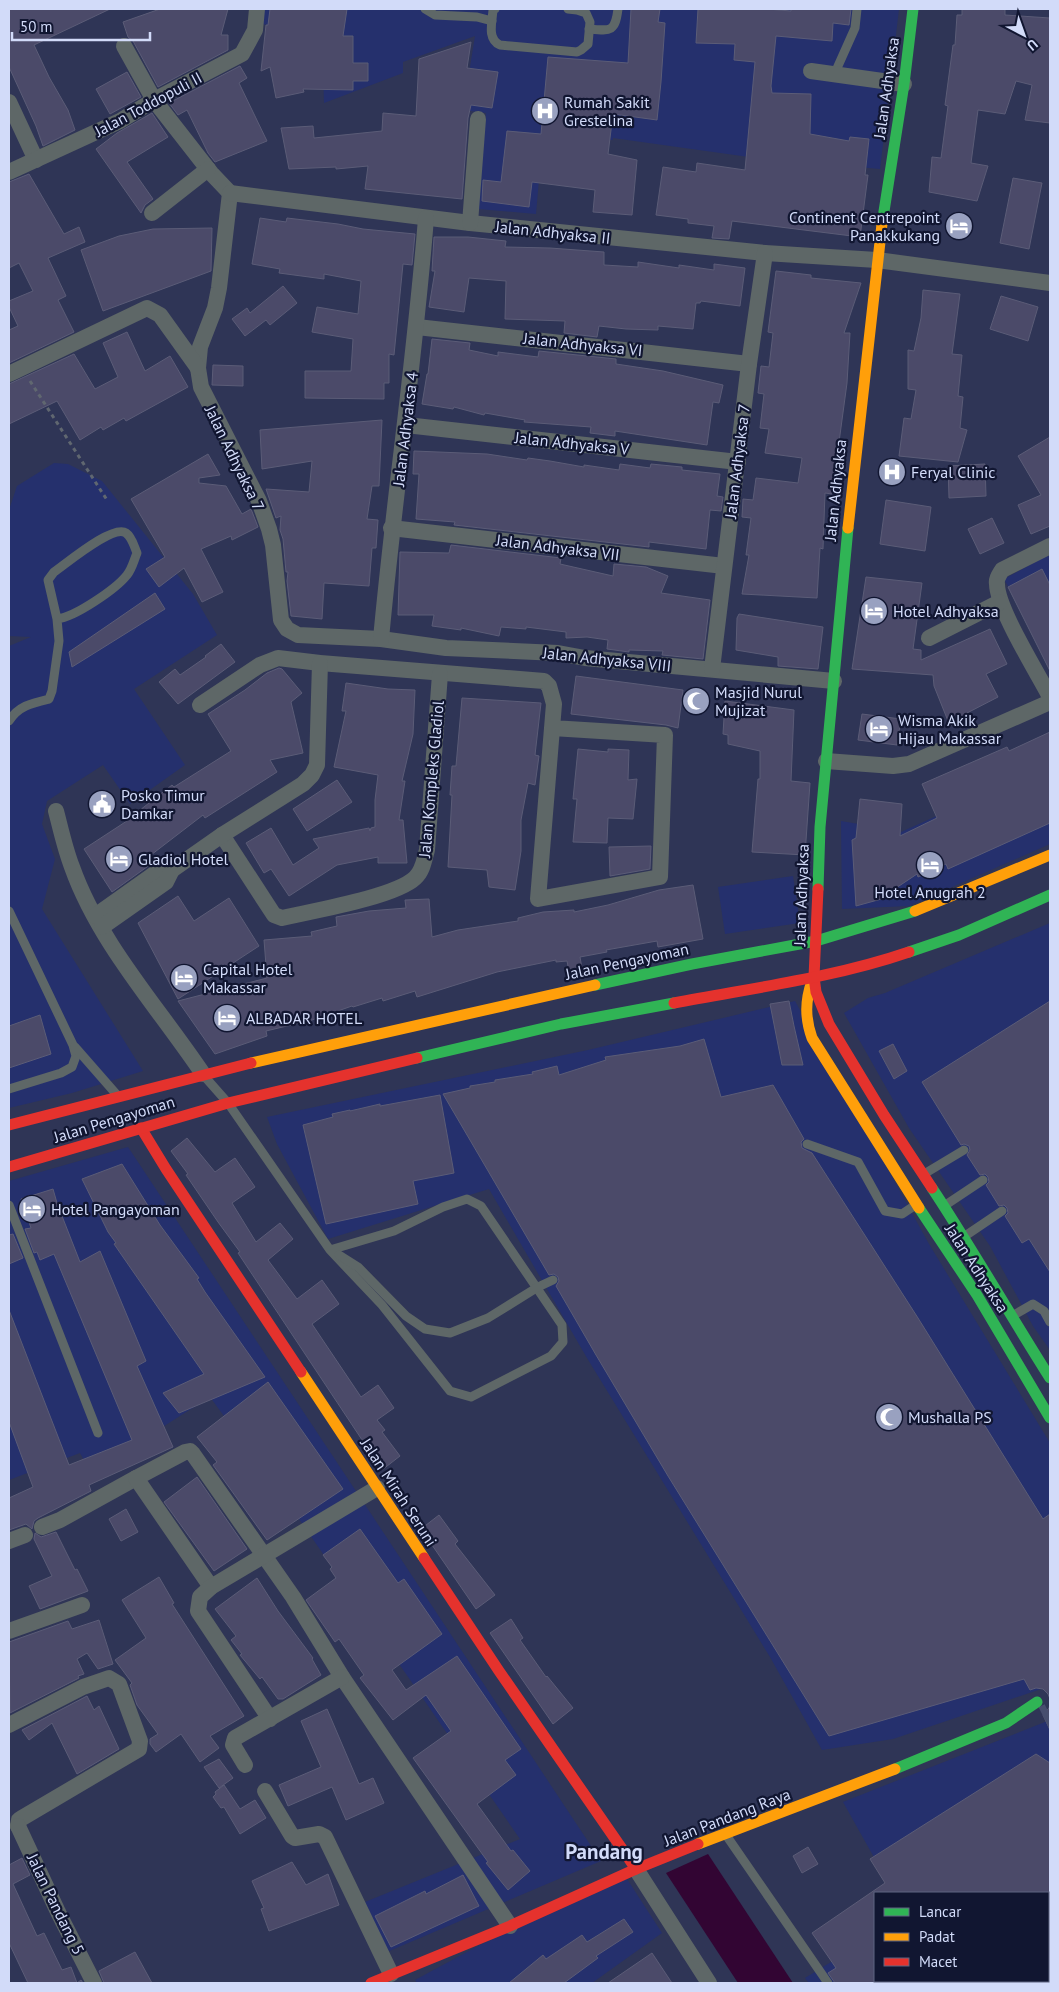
<svg xmlns="http://www.w3.org/2000/svg" width="1059" height="1992" font-family="'PT Sans',sans-serif">
<style>
.built{fill:#25306d}
.water{fill:#320533}
.building{fill:#4b4a69;stroke:#5b5c77}
.lines{fill:none;stroke-linecap:round;stroke-linejoin:round}
.secondary-tunnel{stroke:#474e6e;stroke-width:24;stroke-dasharray:24 12;stroke-linecap:butt}
.path{stroke:#606770;stroke-width:3;stroke-dasharray:4 4;stroke-linecap:butt}
.lane{stroke:#5e6767;stroke-width:9}
.street{stroke:#5e6767;stroke-width:16}
.fast{stroke:#30b455;stroke-width:11}
.slow{stroke:#ff9f0a;stroke-width:11}
.jam{stroke:#e5322d;stroke-width:11}
.labels{text-anchor:middle;stroke-width:4.5;stroke-linejoin:round;paint-order:stroke}
.street-label{font-size:16px;fill:#d2dbf9;stroke:#111631}
.poi-label{font-size:16px;fill:#d2dbf9;stroke:#111631;text-anchor:start}
.district-label{font-size:21px;font-weight:bold;fill:#d2dbf9;stroke:#111631}
</style>
<rect width="100%" height="100%" fill="#2f3556"/>
<g class="built">
<polygon points="263,9 899,9 880,169 749,157 613,138 613,140 543,133 536,214 478,209 486,113 463,110 475,36 403,62 403,73 324,103 322,32 261,24"/>
<polygon points="54,463 68,464 102,481 193,594 217,635 134,689 185,765 130,804 103,765 47,801 42,824 55,859 42,909 143,1071 72,1093 9,1108 9,646 31,637 9,636 9,510 17,486"/>
<polygon points="1050,554 1050,663 1004,579"/>
<polygon points="1050,765 1050,844 909,906 842,909 841,821 888,829 892,836"/>
<polygon points="793,876 800,923 725,934 718,887"/>
<polygon points="1050,923 1050,1350 1033,1326 990,1246 909,1128 844,1013 868,998 885,993"/>
<polygon points="795,1001 929,1244 1050,1443 1050,1686 893,1739 822,1750 770,1657 587,1358 489,1189 328,1239 277,1144 267,1117 588,1050"/>
<polygon points="128,1147 601,1861 387,1952 365,1902 520,1839 290,1506 210,1397 161,1428 94,1478 80,1453 9,1480 9,1181"/>
<polygon points="1050,1720 1050,1983 809,1983 805,1978 875,1935 875,1981 1048,1981 1048,1893 894,1893 843,1802"/>
<polygon points="627,1879 662,1933 592,1983 417,1983 415,1980 480,1945"/>
</g>
<polygon class="water" points="708,1854 793,1983 738,1983 666,1873"/>
<g class="building">
<polygon points="9,9 110,9 34,45 49,77 68,110 75,130 43,146 36,126 9,67"/>
<polygon points="160,9 228,9 221,35 228,35 228,50 158,87 133,41 128,37 123,22"/>
<polygon points="270,9 347,9 343,36 353,36 353,63 368,63 368,81 353,81 353,90 303,89 304,92 276,98 270,67 261,71 266,25 268,25"/>
<polygon points="631,9 660,9 658,22 665,23 661,82 657,120 613,114 608,154 637,160 632,215 593,212 595,190 532,182 529,207 482,201 483,180 501,182 507,131 541,134 548,57 628,63"/>
<polygon points="698,9 767,9 791,11 791,9 851,9 849,25 833,23 832,41 776,36 771,86 772,93 811,94 810,134 849,141 850,137 869,139 865,175 868,175 860,237 732,221 729,239 712,238 714,226 688,223 688,219 656,215 663,167 696,172 697,163 745,170 755,62 734,60 735,44 696,43"/>
<polygon points="962,9 1005,9 1005,15 1050,18 1050,123 1025,120 1032,85 1016,81 1005,114 978,110 971,163 988,166 977,201 929,192 932,157 941,158 948,106 945,105 953,45 955,45 957,15 962,15"/>
<polygon points="471,42 467,68 498,72 492,108 471,105 468,118 462,199 365,189 368,166 336,169 336,167 289,169 281,128 313,126 314,138 382,131 383,113 416,116 419,59"/>
<polygon points="240,66 247,78 239,83 267,141 215,162 208,153 187,110 178,115 169,103"/>
<polygon points="127,72 141,97 110,114 96,89"/>
<polygon points="152,113 168,137 127,162 153,199 145,205 141,213 96,149 117,133"/>
<polygon points="29,174 64,234 79,227 85,242 48,258 66,296 58,300 74,332 9,363 9,330 18,326 9,307 9,301 33,291 19,263 9,268 9,182"/>
<polygon points="1013,178 1042,183 1029,249 1000,243"/>
<polygon points="260,218 286,222 287,218 338,224 363,229 415,234 412,265 403,264 394,355 389,354 389,383 384,383 384,399 305,398 305,371 351,371 353,339 312,332 317,307 358,314 361,281 324,274 324,279 279,273 280,269 252,264"/>
<polygon points="212,228 211,271 103,311 81,250 119,236 153,229"/>
<polygon points="434,237 468,237 506,241 505,247 550,248 604,252 604,265 638,267 638,262 679,268 679,265 714,270 714,264 745,268 740,306 701,301 700,303 696,303 693,329 658,326 658,330 626,329 599,326 597,337 564,333 565,321 505,319 506,281 469,278 464,312 429,307 435,271 432,271"/>
<polygon points="776,271 811,275 811,278 861,283 844,333 850,333 847,383 832,494 825,493 823,549 820,548 817,598 742,594 749,555 746,555 751,518 742,517 743,499 753,500 756,478 798,483 802,458 765,453 769,429 760,428 764,394 758,393 761,366 769,367 773,333 768,332"/>
<polygon points="283,286 297,303 270,325 266,320 245,336 232,319 247,308 250,313"/>
<polygon points="923,290 960,294 952,354 962,355 958,396 963,397 960,428 967,430 958,462 899,456 904,418 911,419 916,390 908,389 908,350 914,351 921,318"/>
<polygon points="1001,296 1038,307 1028,341 990,329"/>
<polygon points="127,332 145,371 170,356 188,387 126,421 124,418 103,430 101,427 80,440 57,401 9,424 9,384 74,354 95,389 118,377 103,343"/>
<polygon points="432,339 470,343 469,350 498,356 498,352 538,357 539,351 616,359 616,364 663,371 723,385 719,403 713,402 707,445 615,431 615,436 590,433 591,427 524,422 525,420 485,413 484,415 454,407 453,409 422,404 427,374 428,374"/>
<polygon points="213,365 243,366 243,386 212,385"/>
<polygon points="382,420 379,486 372,486 367,519 378,520 376,548 372,548 369,586 324,583 322,619 291,616 287,581 288,572 286,572 283,539 280,530 281,516 276,518 266,489 309,492 312,461 262,469 260,430"/>
<polygon points="1050,437 1050,526 1031,534 1018,505 1041,495 1018,456"/>
<polygon points="414,451 487,454 527,460 528,458 550,461 584,467 584,465 619,470 620,464 650,468 651,464 682,467 682,470 720,474 717,496 723,497 721,511 710,510 706,549 649,542 649,547 454,525 455,522 416,519 419,474 413,474"/>
<polygon points="208,454 220,475 199,478 199,483 226,486 242,514 251,509 258,527 232,540 231,536 201,549 223,592 202,602 184,568 159,587 146,569 165,557 131,499"/>
<polygon points="985,464 986,496 949,498 948,466"/>
<polygon points="886,500 931,507 925,551 880,544"/>
<polygon points="992,518 1004,543 980,554 968,529"/>
<polygon points="451,545 561,558 560,564 613,576 614,564 646,567 668,576 661,593 710,600 703,659 662,655 663,651 629,650 629,652 607,649 608,640 587,637 566,638 566,632 526,627 526,629 501,627 499,636 461,628 461,630 432,626 434,615 398,615 400,552 449,553"/>
<polygon points="1042,569 1050,585 1050,671 1008,587"/>
<polygon points="866,577 922,583 913,649 921,650 921,660 990,629 1007,664 986,674 998,697 967,713 969,718 950,726 934,686 933,675 852,669"/>
<polygon points="155,593 165,609 72,667 69,652"/>
<polygon points="739,614 823,627 818,669 778,666 778,657 736,650 737,618"/>
<polygon points="221,644 235,662 178,704 159,682 175,669 180,675 206,657 205,656"/>
<polygon points="279,668 282,669 302,693 291,702 303,753 270,760 277,772 205,818 203,815 147,858 151,864 112,892 84,849 136,815 135,814 172,785 174,787 231,751 208,714 245,690 267,673"/>
<polygon points="576,676 683,690 678,728 666,725 571,714"/>
<polygon points="346,683 388,689 415,690 413,734 402,781 405,781 399,820 403,820 407,863 378,863 378,857 337,865 289,896 271,869 264,873 246,843 271,828 293,865 319,848 313,839 369,828 370,831 371,828 375,827 375,800 378,775 334,767 346,711 342,711"/>
<polygon points="462,698 541,703 535,755 539,756 535,785 528,783 521,820 521,851 515,890 489,887 487,870 448,867 452,795 450,795 452,766 456,766"/>
<polygon points="725,701 794,710 791,781 810,783 805,855 752,852 758,779 760,779 760,751 728,744 728,735 723,734"/>
<polygon points="862,714 901,719 897,745 858,740"/>
<polygon points="1050,732 1050,823 948,869 946,864 918,877 917,874 899,886 883,893 885,898 856,906 852,840 856,838 860,799 902,804 900,836 937,818 922,784 1007,747 1009,751"/>
<polygon points="578,749 608,752 608,749 629,750 628,780 637,779 633,819 608,818 607,843 573,842 577,799 573,799"/>
<polygon points="337,780 352,802 307,831 293,809"/>
<polygon points="651,846 650,869 610,876 609,847"/>
<polygon points="693,885 703,939 658,947 657,941 606,950 607,952 580,957 583,974 570,977 567,961 556,962 556,960 497,972 417,997 415,991 383,1001 382,998 353,1007 352,1006 312,1020 266,1031 267,1036 215,1054 178,1001 267,978 264,940 312,936 311,932 337,926 336,917 369,911 406,908 405,900 429,899 432,937 458,930 518,921 518,918 543,912 574,910 574,912 608,905 659,890"/>
<polygon points="178,896 194,921 229,898 259,946 178,999 138,923"/>
<polygon points="789,1001 794,1026 803,1065 782,1065 770,1004"/>
<polygon points="1050,1001 1050,1272 1029,1239 1022,1243 1005,1216 1008,1213 1007,1208 1004,1205 999,1206 986,1185 989,1182 988,1177 985,1174 980,1175 967,1155 970,1150 969,1146 964,1144 961,1145 922,1082"/>
<polygon points="40,1015 51,1054 9,1068 9,1026"/>
<polygon points="704,1039 721,1097 773,1085 804,1139 801,1142 802,1148 812,1153 918,1318 1043,1519 1050,1514 1050,1699 1048,1694 1043,1689 1036,1688 1030,1690 1024,1679 829,1736 668,1476 596,1355 556,1286 559,1281 558,1277 554,1274 549,1275 443,1094 470,1088 470,1086 495,1082 495,1080 533,1074 532,1072 557,1066 559,1075 606,1060 605,1057 680,1046"/>
<polygon points="893,1044 907,1071 894,1079 879,1051"/>
<polygon points="440,1095 454,1173 413,1181 418,1204 326,1224 303,1125 333,1117 332,1114 350,1110 350,1111 380,1104 380,1106"/>
<polygon points="187,1138 215,1172 235,1158 255,1187 232,1203 256,1242 280,1223 293,1239 268,1260 297,1299 322,1280 339,1304 312,1324 361,1397 378,1385 394,1408 377,1420 385,1430 382,1432 400,1456 382,1470 238,1253 240,1252 218,1222 186,1175 188,1174 171,1151"/>
<polygon points="122,1164 160,1225 199,1278 197,1279 205,1292 265,1377 179,1413 163,1393 204,1374 114,1244 116,1243 108,1232 82,1179"/>
<polygon points="53,1189 61,1217 62,1216 80,1262 100,1251 146,1361 137,1366 173,1447 89,1485 91,1491 38,1518 34,1521 32,1529 26,1524 9,1530 9,1498 33,1487 9,1422 9,1310 69,1465 132,1440 54,1254 40,1260 37,1252 34,1253 25,1229 31,1228 21,1199"/>
<polygon points="13,1234 23,1258 9,1264 9,1235"/>
<polygon points="268,1382 343,1489 267,1540 213,1465 217,1462 197,1437"/>
<polygon points="197,1477 247,1549 214,1571 164,1502"/>
<polygon points="126,1509 138,1532 121,1541 109,1519"/>
<polygon points="439,1515 458,1541 455,1544 495,1595 476,1609 421,1529"/>
<polygon points="360,1529 398,1583 404,1579 442,1634 392,1670 406,1690 457,1656 521,1749 505,1760 516,1775 477,1804 511,1851 513,1850 530,1871 508,1890 486,1863 488,1862 413,1758 451,1731 426,1695 393,1720 360,1678 364,1675 339,1639 335,1642 306,1600 336,1578 330,1569 332,1567 323,1555"/>
<polygon points="56,1532 75,1570 77,1569 88,1591 40,1609 29,1586 52,1576 34,1539 35,1533 41,1537"/>
<polygon points="159,1577 174,1603 172,1604 244,1716 210,1736 219,1748 200,1762 181,1734 156,1752 150,1744 150,1739 158,1734 137,1705 130,1685 132,1683 115,1660 146,1638 122,1600"/>
<polygon points="257,1578 278,1611 313,1658 312,1659 321,1675 283,1699 278,1699 262,1677 260,1679 240,1655 242,1654 231,1640 236,1636 215,1609"/>
<polygon points="511,1619 523,1638 520,1640 546,1677 547,1676 573,1708 553,1724 490,1633"/>
<polygon points="99,1620 113,1664 98,1669 87,1653 77,1659 84,1674 78,1676 79,1678 10,1713 9,1642 68,1621 72,1629"/>
<polygon points="87,1696 94,1710 99,1706 119,1749 77,1774 52,1723 29,1740 22,1730"/>
<polygon points="1050,1704 1050,1730 1043,1715 1049,1708"/>
<polygon points="327,1709 359,1784 373,1778 384,1803 346,1820 332,1787 288,1806 279,1785 321,1767 301,1721"/>
<polygon points="1036,1754 1050,1763 1050,1893 875,1893 875,1983 835,1983 828,1973 836,1968 812,1933 885,1883 870,1859"/>
<polygon points="219,1759 233,1778 219,1788 204,1767"/>
<polygon points="224,1785 240,1809 255,1800 266,1818 240,1834 224,1807 221,1808 213,1797 216,1794 215,1792"/>
<polygon points="808,1847 818,1864 802,1873 793,1856"/>
<polygon points="22,1858 30,1875 13,1884 37,1936 44,1933 62,1970 71,1967 77,1983 81,1980 83,1983 28,1983 9,1943 9,1865"/>
<polygon points="292,1862 306,1885 328,1874 339,1905 269,1931 261,1909 264,1908 252,1881"/>
<polygon points="463,1875 479,1906 391,1947 375,1916 425,1891 426,1894"/>
<polygon points="624,1919 633,1932 596,1956 598,1958 564,1983 509,1983 543,1955 546,1959 582,1935 587,1942"/>
<polygon points="135,1952 152,1983 104,1983 99,1971"/>
<polygon points="652,1953 672,1983 608,1983"/>
</g>
<g class="lines">
<polyline class="secondary-tunnel" points="1044,1718 1050,1715"/>
<polyline class="path" points="30,381 107,500"/>
<g class="lane">
<polyline points="425,9 435,15 477,17 492,21"/>
<path d="M495 9 493 10C492 23 487 39 500 45L577 52 581 50 588 44 590 22 586 13 577 10 568 9"/>
<path d="M589 29C611 31 615 32 618 9"/>
<polyline points="834,75 855,28 857,9"/>
<path d="M9 721C18 706 32 703 49 699L52 691 59 641 57 619 48 580 54 572C66 564 113 524 126 533 132 537 134 546 137 553 134 560 132 569 127 575 116 589 75 617 57 619"/>
<polyline points="9,911 73,1045 76,1056 72,1067 61,1073 9,1089"/>
<polyline points="75,1047 117,1095"/>
<polyline points="205,1077 228,1103 330,1250 382,1305 450,1391 471,1397 551,1356 563,1342 562,1325 481,1206 467,1199 443,1207 394,1231 330,1250"/>
<polyline points="807,1144 858,1162 885,1211 902,1214 917,1204"/>
<polyline points="924,1174 964,1150"/>
<polyline points="9,1205 98,1433"/>
<polyline points="944,1206 983,1180"/>
<polyline points="965,1236 1002,1211"/>
<polyline points="339,1255 358,1267 406,1316 425,1329 450,1333 488,1318 538,1287 553,1280"/>
<polyline points="1012,1316 1033,1304 1044,1311 1050,1322"/>
<polyline points="726,1835 828,1983"/>
</g>
<g class="street">
<polyline points="124,46 154,100 211,173 230,193"/>
<polyline points="811,71 904,84"/>
<polyline points="9,102 36,160"/>
<polyline points="9,172 120,121 154,100 242,54 255,30 257,9"/>
<polyline points="230,193 219,288 215,308 200,347 198,368 201,387 259,501 269,529 273,545 281,620 287,629 298,635 381,639 446,648 558,653 585,658 834,681"/>
<polyline points="230,193 470,223 765,253 877,260 1050,283"/>
<polyline points="152,213 208,169"/>
<polyline points="470,223 478,119"/>
<polyline points="417,327 749,364"/>
<polyline points="9,374 147,308 160,315 198,368"/>
<polyline points="406,425 738,462"/>
<polyline points="391,528 724,566"/>
<path d="M1050 546 1002 570C999 575 996 579 997 584 997 608 1037 672 1050 697"/>
<polyline points="929,638 1000,602"/>
<path d="M381 639C394 498 415 359 426 218"/>
<polyline points="712,669 749,364 765,253"/>
<polyline points="200,705 260,665 278,658 320,663 544,681 549,686 554,704 538,899 660,877 665,735 552,728"/>
<polyline points="826,761 893,766 909,764 1050,702"/>
<path d="M56 811C61 830 65 849 72 867 99 943 158 1007 203 1074"/>
<path d="M222 835 274 915 282 918C312 911 395 897 415 878 423 871 424 860 427 850L440 674"/>
<polyline points="95,916 157,872 172,870 222,835 303,784 312,775 317,765 320,663"/>
<polyline points="102,927 166,882 172,870"/>
<polyline points="42,1527 60,1520 136,1478"/>
<polyline points="9,1541 25,1535"/>
<polyline points="211,1587 136,1478 185,1452 190,1451 193,1454 293,1597 342,1677 510,1926"/>
<polyline points="9,1631 82,1605"/>
<polyline points="270,1719 198,1611 200,1597 211,1587 377,1488"/>
<polyline points="9,1725 83,1687 109,1678 119,1684 140,1741 139,1749 22,1818 19,1820 18,1826"/>
<polyline points="245,1765 233,1745 235,1738 342,1677"/>
<polyline points="265,1791 292,1836 295,1838 319,1834 325,1837 391,1974"/>
<polyline points="18,1826 58,1912 94,1983"/>
<polyline points="636,1869 709,1983"/>
</g>
<g class="fast">
<polyline points="882,224 904,84 913,9"/>
<polyline points="818,889 820,827 848,528"/>
<polyline points="909,952 959,935 1050,895"/>
<polyline points="595,985 692,964 816,941 915,911"/>
<polyline points="417,1058 561,1024 674,1003"/>
<path d="M932 1188C973 1250 1010 1315 1050 1378"/>
<polyline points="919,1208 977,1295 1050,1418"/>
<polyline points="895,1769 1006,1723 1037,1702"/>
</g>
<g class="slow">
<polyline points="848,528 882,224"/>
<polyline points="915,911 1050,855"/>
<path d="M812 981C805 1001 805 1018 812 1038L919 1208"/>
<polyline points="251,1063 595,985"/>
<polyline points="301,1372 424,1558"/>
<polyline points="698,1844 895,1769"/>
</g>
<g class="jam">
<polyline points="818,889 814,977 816,992 829,1024 884,1115 932,1188"/>
<path d="M674 1003C752 988 833 978 909 952"/>
<polyline points="9,1125 251,1063"/>
<polyline points="141,1128 166,1169 301,1372"/>
<polyline points="9,1167 228,1103 417,1058"/>
<polyline points="424,1558 499,1671 636,1869"/>
<polyline points="371,1983 510,1926 636,1869 698,1844"/>
</g>
</g>
<defs>
<g id="hospital-disc" transform="scale(1.4375)"><circle r="9.5" fill="#99a1c0" stroke="#111631"/><path d="M-5-5h3v3.5h4V-5h3V5h-3V1.5h-4V5h-3Z" fill="#fff"/></g>
<g id="hotel-disc" transform="scale(1.4375)"><circle r="9.5" fill="#99a1c0" stroke="#111631"/><path d="M-6-4.5h1.5V1H6V5H4.5V3h-9V5H-6ZM-4 0a1.8 1.8 0 1 1 3.6 0ZM.5 0V-2.5h3Q6-2.5 6 0Z" fill="#fff"/></g>
<g id="mosque-disc" transform="scale(1.4375)"><circle r="9.5" fill="#99a1c0" stroke="#111631"/><path d="M3.5-4.9A6 6 0 1 0 3.5 4.9A5 5 0 1 1 3.5-4.9Z" fill="#fff"/></g>
<g id="civic-disc" transform="scale(1.4375)"><circle r="9.5" fill="#99a1c0" stroke="#111631"/><path d="M-.6-6.5H3V-4.5H.6V-3L4-1V1h2V6H-6V1h2V-1L-.6-3ZM-1.2 2.5V6h2.4V2.5Z" fill="#fff"/></g>
</defs>
<g fill-rule="evenodd">
<use href="#hospital-disc" x="545" y="111"/>
<use href="#hotel-disc" x="959" y="226"/>
<use href="#hospital-disc" x="892" y="472"/>
<use href="#hotel-disc" x="874" y="611"/>
<use href="#mosque-disc" x="696" y="701"/>
<use href="#hotel-disc" x="879" y="729"/>
<use href="#civic-disc" x="102" y="804"/>
<use href="#hotel-disc" x="119" y="859"/>
<use href="#hotel-disc" x="930" y="865"/>
<use href="#hotel-disc" x="184" y="978"/>
<use href="#hotel-disc" x="227" y="1018"/>
<use href="#hotel-disc" x="32" y="1209"/>
<use href="#mosque-disc" x="889" y="1417"/>
</g>
<g class="labels">
<g class="street-label">
<text transform="translate(886 88) rotate(-82)" y="6">Jalan Adhyaksa</text>
<text transform="translate(148 104) rotate(-28)" y="6">Jalan Toddopuli II</text>
<text transform="translate(553 232) rotate(6)" y="6">Jalan Adhyaksa II</text>
<text transform="translate(583 344) rotate(6)" y="6">Jalan Adhyaksa VI</text>
<text transform="translate(405 429) rotate(-83)" y="6">Jalan Adhyaksa 4</text>
<text transform="translate(572 443) rotate(6)" y="6">Jalan Adhyaksa V</text>
<text transform="translate(235 458) rotate(64)" y="6">Jalan Adhyaksa 7</text>
<text transform="translate(737 461) rotate(-83)" y="6">Jalan Adhyaksa 7</text>
<text transform="translate(835 490) rotate(-84)" y="6">Jalan Adhyaksa</text>
<text transform="translate(558 547) rotate(7)" y="6">Jalan Adhyaksa VII</text>
<text transform="translate(607 659) rotate(6)" y="6">Jalan Adhyaksa VIII</text>
<text transform="translate(431 779) rotate(-85)" y="6">Jalan Kompleks Gladiol</text>
<text transform="translate(801 895) rotate(-88)" y="6">Jalan Adhyaksa</text>
<text transform="translate(627 961) rotate(-12)" y="6">Jalan Pengayoman</text>
<text transform="translate(114 1119) rotate(-17)" y="6">Jalan Pengayoman</text>
<text transform="translate(977 1268) rotate(57)" y="6">Jalan Adhyaksa</text>
<text transform="translate(399 1492) rotate(57)" y="6">Jalan Mirah Seruni</text>
<text transform="translate(727 1817) rotate(-21)" y="6">Jalan Pandang Raya</text>
<text transform="translate(56 1904) rotate(64)" y="6">Jalan Pandang 5</text>
</g>
<g class="poi-label">
<text x="564" y="108">Rumah Sakit<tspan x="564" dy="18">Grestelina</tspan></text>
<text x="940" y="223" text-anchor="end">Continent Centrepoint<tspan x="940" dy="18">Panakkukang</tspan></text>
<text x="911" y="478">Feryal Clinic</text>
<text x="893" y="617">Hotel Adhyaksa</text>
<text x="715" y="698">Masjid Nurul<tspan x="715" dy="18">Mujizat</tspan></text>
<text x="898" y="726">Wisma Akik<tspan x="898" dy="18">Hijau Makassar</tspan></text>
<text x="121" y="801">Posko Timur<tspan x="121" dy="18">Damkar</tspan></text>
<text x="138" y="865">Gladiol Hotel</text>
<text x="930" y="898" text-anchor="middle">Hotel Anugrah 2</text>
<text x="203" y="975">Capital Hotel<tspan x="203" dy="18">Makassar</tspan></text>
<text x="246" y="1024">ALBADAR HOTEL</text>
<text x="51" y="1215">Hotel Pangayoman</text>
<text x="908" y="1423">Mushalla PS</text>
</g>
<g class="district-label">
<text x="604" y="1859">Pandang</text>
</g>
</g>
<rect width="1059" height="1992" fill="none" stroke="#d2dbf9" stroke-width="20"/>
<rect x="874" y="1892" width="175" height="90" fill="#111631" stroke="#5e6581"/>
<rect x="884" y="1908" width="25" height="8" fill="#30b455" stroke="#5e6581"/>
<text x="919" y="1917" font-size="15" fill="#d2dbf9">Lancar</text>
<rect x="884" y="1933" width="25" height="8" fill="#ff9f0a" stroke="#5e6581"/>
<text x="919" y="1942" font-size="15" fill="#d2dbf9">Padat</text>
<rect x="884" y="1958" width="25" height="8" fill="#e5322d" stroke="#5e6581"/>
<text x="919" y="1967" font-size="15" fill="#d2dbf9">Macet</text>
<g transform="translate(1024 35) rotate(139)" stroke="#111631" stroke-width="4" paint-order="stroke">
<path d="M0-4L9 19L0 12L-9 19Z" fill="#d2dbf9"/>
<text y="-8" font-size="14" font-weight="bold" text-anchor="middle" fill="#d2dbf9">U</text>
</g>
<path d="M12 32v8h138v-8" fill="none" stroke="#d2dbf9" stroke-width="2.5"/>
<text x="20" y="32" font-size="15" fill="#d2dbf9" stroke="#111631" stroke-width="4" paint-order="stroke">50 m</text>
</svg>
